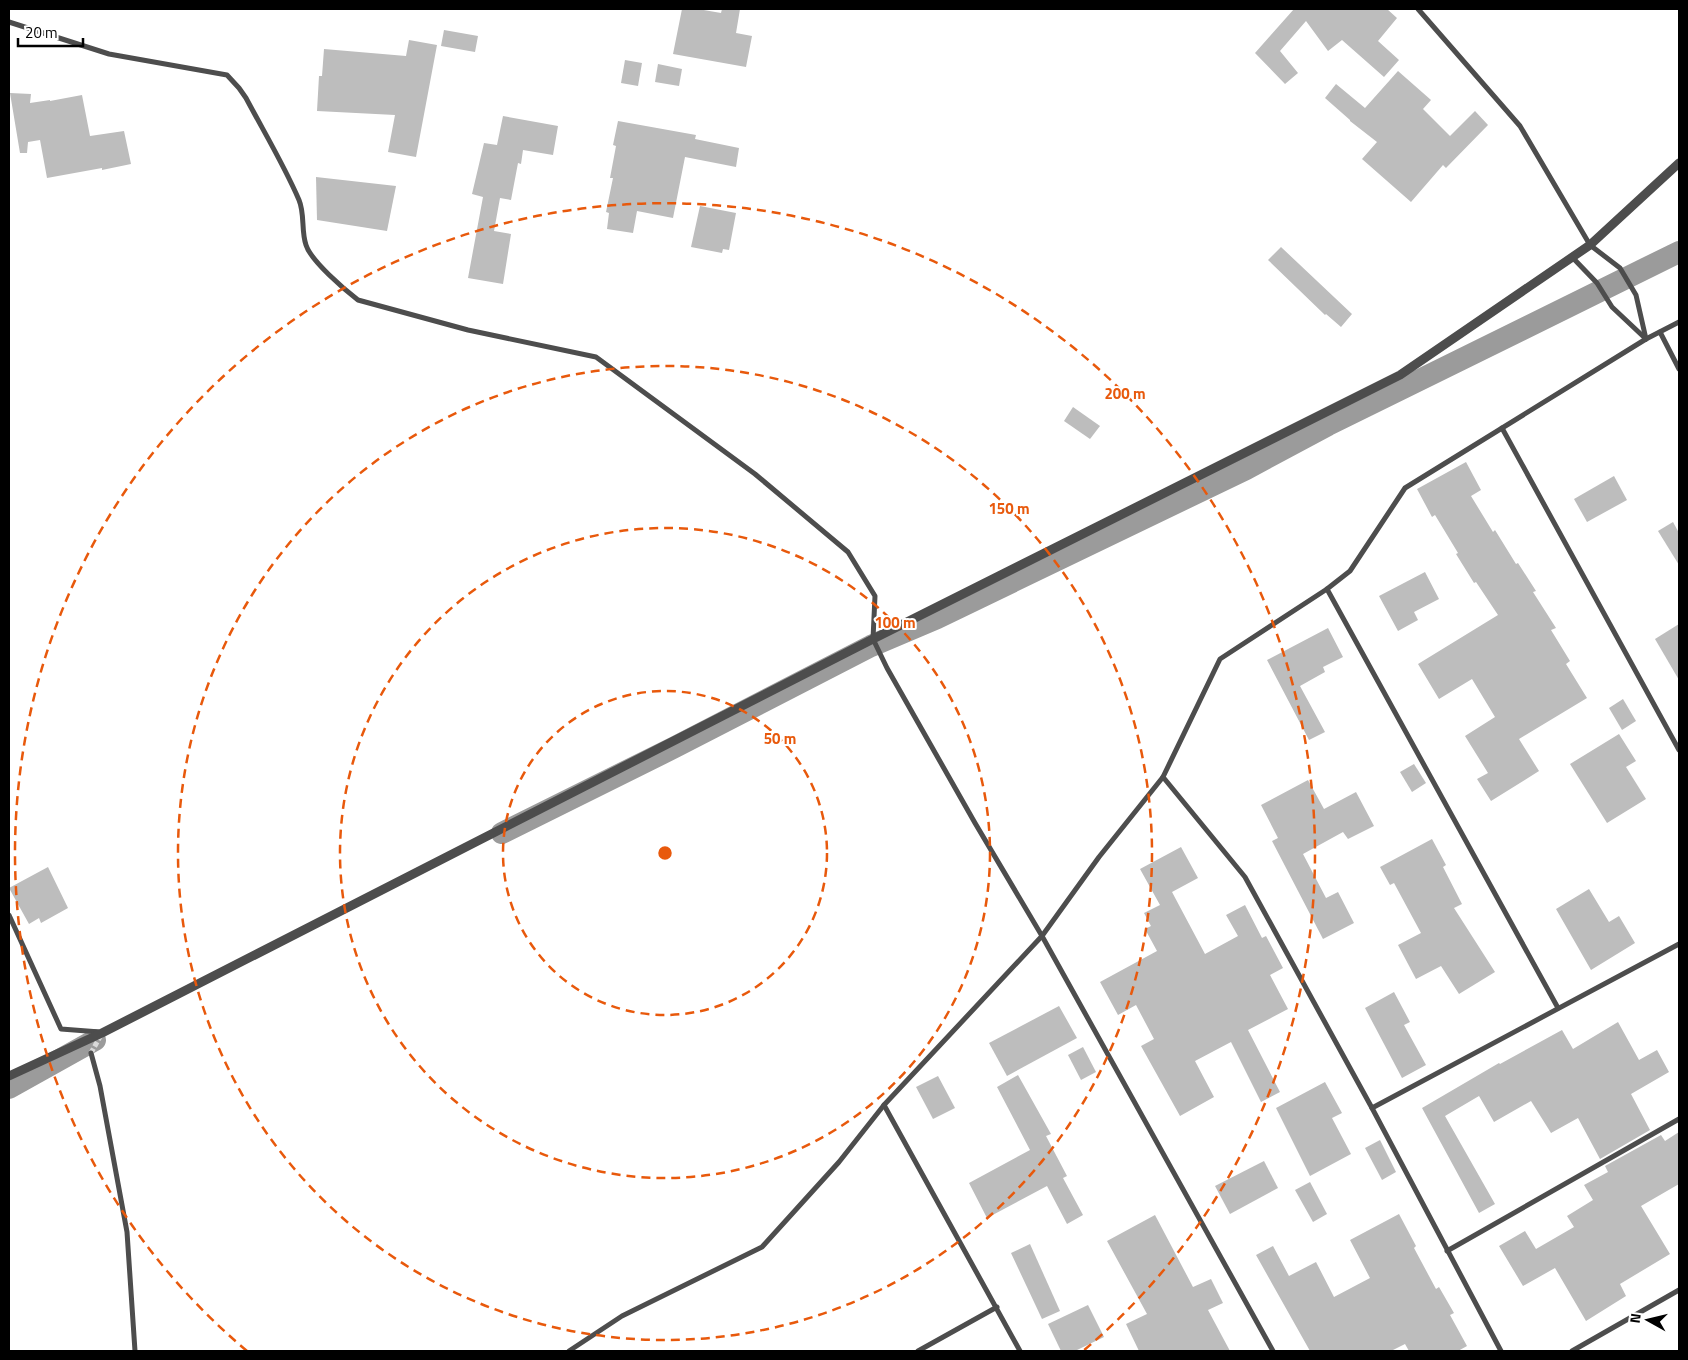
<svg xmlns="http://www.w3.org/2000/svg" width="1688" height="1360" font-family="'Titillium Web',sans-serif">
<style>
.lines{fill:none;stroke-linecap:round;stroke-linejoin:round}
.canal{stroke:#9b9b9b;stroke-width:22}
.building{fill:#bdbdbd}
.minor-tunnel{stroke:#d9d9d9;stroke-width:5;stroke-dasharray:5 2.5;stroke-linecap:butt}
.minor{stroke:#4d4d4d;stroke-width:5}
.tertiary{stroke:#4d4d4d;stroke-width:9}
.ring{fill:none;stroke:#e8590c;stroke-width:2.5;stroke-dasharray:9 6}
.centre{fill:#e8590c;stroke:#fff;stroke-width:2.5}
.ring-label{font-size:15px;text-anchor:middle;font-weight:bold;fill:#e8590c;stroke:#fff;stroke-width:4;stroke-linejoin:round;paint-order:stroke}
</style>
<rect width="100%" height="100%" fill="#fff"/>
<g class="lines">
<g class="canal">
<polyline points="502,833 675,747 871,646 937,618 1246,469 1328,425 1679,252"/>
<polyline points="9,1088 95,1040"/>
</g>
</g>
<g class="building">
<polygon points="682,9 698,9 721,13 722,9 740,9 736,33 752,36 746,67 673,54"/>
<polygon points="1294,9 1387,9 1397,18 1378,41 1399,60 1384,77 1342,40 1328,51 1306,21 1280,51 1298,73 1285,84 1255,53"/>
<polygon points="444,30 478,36 475,52 441,46"/>
<polygon points="409,40 437,45 416,157 388,152 395,115 317,111 319,76 322,76 324,49 406,56"/>
<polygon points="625,60 642,63 638,86 621,83"/>
<polygon points="658,64 682,69 679,86 655,82"/>
<polygon points="1398,71 1431,100 1423,109 1450,136 1475,111 1488,125 1446,168 1443,165 1411,202 1362,159 1377,142 1350,121 1350,120 1325,98 1336,84 1365,108"/>
<polygon points="10,93 31,94 30,103 50,100 50,101 82,95 90,136 124,131 131,164 102,170 102,168 47,178 40,140 28,142 27,153 20,153"/>
<polygon points="503,116 558,126 553,155 523,150 521,164 518,163 511,200 500,198 494,231 511,234 503,284 468,278 483,197 472,194 484,143 497,145"/>
<polygon points="618,121 696,135 695,139 739,148 736,167 685,157 673,218 637,211 633,233 607,229 609,213 606,212 613,178 610,178 616,146 613,145"/>
<polygon points="316,177 396,186 387,231 317,220"/>
<polygon points="700,206 736,213 729,250 723,249 722,253 691,247"/>
<polygon points="1281,247 1352,314 1341,327 1326,314 1325,315 1268,260"/>
<polygon points="1073,407 1100,426 1090,439 1064,421"/>
<polygon points="1466,462 1481,490 1471,496 1493,532 1495,530 1516,564 1518,563 1536,591 1533,592 1556,628 1551,630 1570,661 1566,664 1587,698 1519,739 1539,771 1491,801 1477,779 1488,773 1465,736 1495,717 1472,679 1439,699 1418,664 1498,615 1476,582 1474,583 1456,554 1458,553 1435,515 1432,517 1417,489"/>
<polygon points="1614,476 1627,500 1587,522 1574,499"/>
<polygon points="1673,522 1679,533 1679,565 1658,531"/>
<polygon points="1425,572 1439,599 1414,612 1418,620 1398,631 1379,596"/>
<polygon points="1679,624 1679,680 1655,639"/>
<polygon points="1328,628 1343,657 1323,667 1325,672 1300,686 1325,732 1309,740 1267,660"/>
<polygon points="1623,699 1636,721 1622,730 1609,708"/>
<polygon points="1619,734 1636,761 1626,767 1646,799 1607,823 1570,764"/>
<polygon points="1414,764 1426,783 1412,792 1400,772"/>
<polygon points="1308,780 1324,809 1356,792 1374,826 1348,839 1343,832 1303,854 1326,898 1338,892 1354,923 1323,939 1272,841 1278,838 1261,805"/>
<polygon points="1432,839 1446,865 1443,867 1462,904 1454,908 1495,972 1459,994 1441,966 1416,979 1398,945 1421,933 1394,883 1390,885 1380,867"/>
<polygon points="1181,847 1198,878 1172,892 1205,954 1238,936 1226,915 1245,905 1262,938 1266,936 1283,968 1270,975 1288,1009 1248,1030 1280,1092 1261,1102 1231,1042 1195,1061 1214,1097 1180,1116 1141,1046 1154,1039 1136,1005 1118,1015 1100,982 1157,951 1145,929 1151,926 1144,913 1160,905 1140,869"/>
<polygon points="48,867 68,908 41,923 39,918 29,924 9,888"/>
<polygon points="1589,889 1609,922 1619,916 1635,943 1591,970 1556,909"/>
<polygon points="1394,992 1410,1022 1404,1025 1426,1065 1402,1078 1365,1008"/>
<polygon points="1059,1006 1077,1038 1007,1076 989,1043"/>
<polygon points="1618,1022 1639,1060 1657,1050 1669,1072 1631,1094 1650,1130 1600,1159 1578,1118 1551,1133 1531,1101 1494,1122 1479,1096 1445,1116 1495,1204 1479,1213 1422,1108 1499,1063 1500,1064 1562,1030 1573,1049"/>
<polygon points="1083,1047 1096,1072 1081,1080 1068,1055"/>
<polygon points="1018,1075 1051,1134 1046,1136 1067,1176 1063,1178 1083,1215 1067,1224 1047,1186 987,1218 969,1183 1030,1150 997,1087"/>
<polygon points="938,1076 955,1108 933,1119 916,1087"/>
<polygon points="1325,1082 1342,1113 1332,1118 1351,1154 1310,1176 1276,1108"/>
<polygon points="1679,1132 1679,1184 1641,1206 1670,1254 1620,1284 1626,1296 1586,1321 1555,1268 1523,1286 1499,1246 1525,1231 1536,1249 1574,1227 1567,1216 1593,1200 1584,1185 1608,1172 1605,1166 1661,1135 1665,1141"/>
<polygon points="1380,1140 1396,1172 1382,1180 1365,1148"/>
<polygon points="1264,1161 1278,1188 1230,1214 1215,1186"/>
<polygon points="1310,1182 1327,1214 1313,1222 1295,1190"/>
<polygon points="1399,1214 1416,1246 1414,1248 1436,1289 1439,1287 1454,1313 1450,1315 1467,1346 1458,1351 1409,1351 1405,1344 1391,1351 1310,1351 1256,1255 1273,1246 1289,1276 1316,1262 1334,1297 1370,1278 1350,1240"/>
<polygon points="1155,1215 1193,1287 1211,1279 1223,1303 1208,1310 1230,1351 1139,1351 1126,1324 1147,1314 1107,1241"/>
<polygon points="1030,1244 1060,1311 1042,1319 1011,1253"/>
<polygon points="1088,1305 1104,1337 1075,1351 1061,1351 1048,1324"/>
</g>
<g class="lines">
<polyline class="minor-tunnel" points="91,1053 101,1035"/>
<g class="minor">
<polyline points="1418,9 1520,126 1590,245 1620,268 1636,295 1646,339"/>
<path d="M9 22 109 54 227 75 239 88 246 98C264 132 284 165 299 200 305 214 301 231 306 245 311 261 345 290 358 300L468 330 596 357 755 474 848 552 875 596 873 639 887 668 975 823 1042 936 1273 1351"/>
<polyline points="1572,257 1597,283 1612,307 1646,339"/>
<polyline points="1660,332 1679,369"/>
<polyline points="1502,428 1679,750"/>
<polyline points="1327,589 1558,1008"/>
<polyline points="1163,777 1245,877 1372,1108 1501,1351"/>
<polyline points="9,915 61,1029 100,1032"/>
<polyline points="91,1053 100,1086 127,1232 135,1351"/>
<polyline points="884,1105 1020,1351"/>
<polyline points="1372,1108 1679,944"/>
<polyline points="1447,1251 1679,1119"/>
<polyline points="569,1351 622,1316 762,1247 839,1162 884,1105 1042,936 1099,857 1163,777 1220,659 1327,589 1350,571 1405,488 1646,339 1679,322"/>
<polyline points="918,1351 997,1307"/>
<polyline points="1572,1351 1679,1290"/>
</g>
<polyline class="tertiary" points="9,1076 102,1033 873,639 1400,375 1590,245 1679,163"/>
</g>
<g class="ring">
<circle cx="665" cy="853" r="162"/>
<circle cx="665" cy="853" r="325"/>
<circle cx="665" cy="853" r="487"/>
<path d="M247 1351A650 650 0 1 1 1083 1351"/>
</g>
<circle cx="665" cy="853" r="8" class="centre"/>
<g class="ring-label">
<text x="1125" y="399">200 m</text>
<text x="1009" y="514">150 m</text>
<text x="895" y="628">100 m</text>
<text x="780" y="744">50 m</text>
</g>
<rect width="1688" height="1360" fill="none" stroke="#000000" stroke-width="20"/>
<g transform="translate(1648 1320) rotate(278)" stroke="#ffffff" stroke-width="4" paint-order="stroke">
<path d="M0-4L9 19L0 12L-9 19Z" fill="#000000"/>
<text y="-8" font-size="14" font-weight="bold" text-anchor="middle" fill="#000000">N</text>
</g>
<path d="M18 38v8h65v-8" fill="none" stroke="#000000" stroke-width="2.5"/>
<text x="25" y="38" font-size="15" fill="#000000" stroke="#ffffff" stroke-width="4" paint-order="stroke">20 m</text>
</svg>
